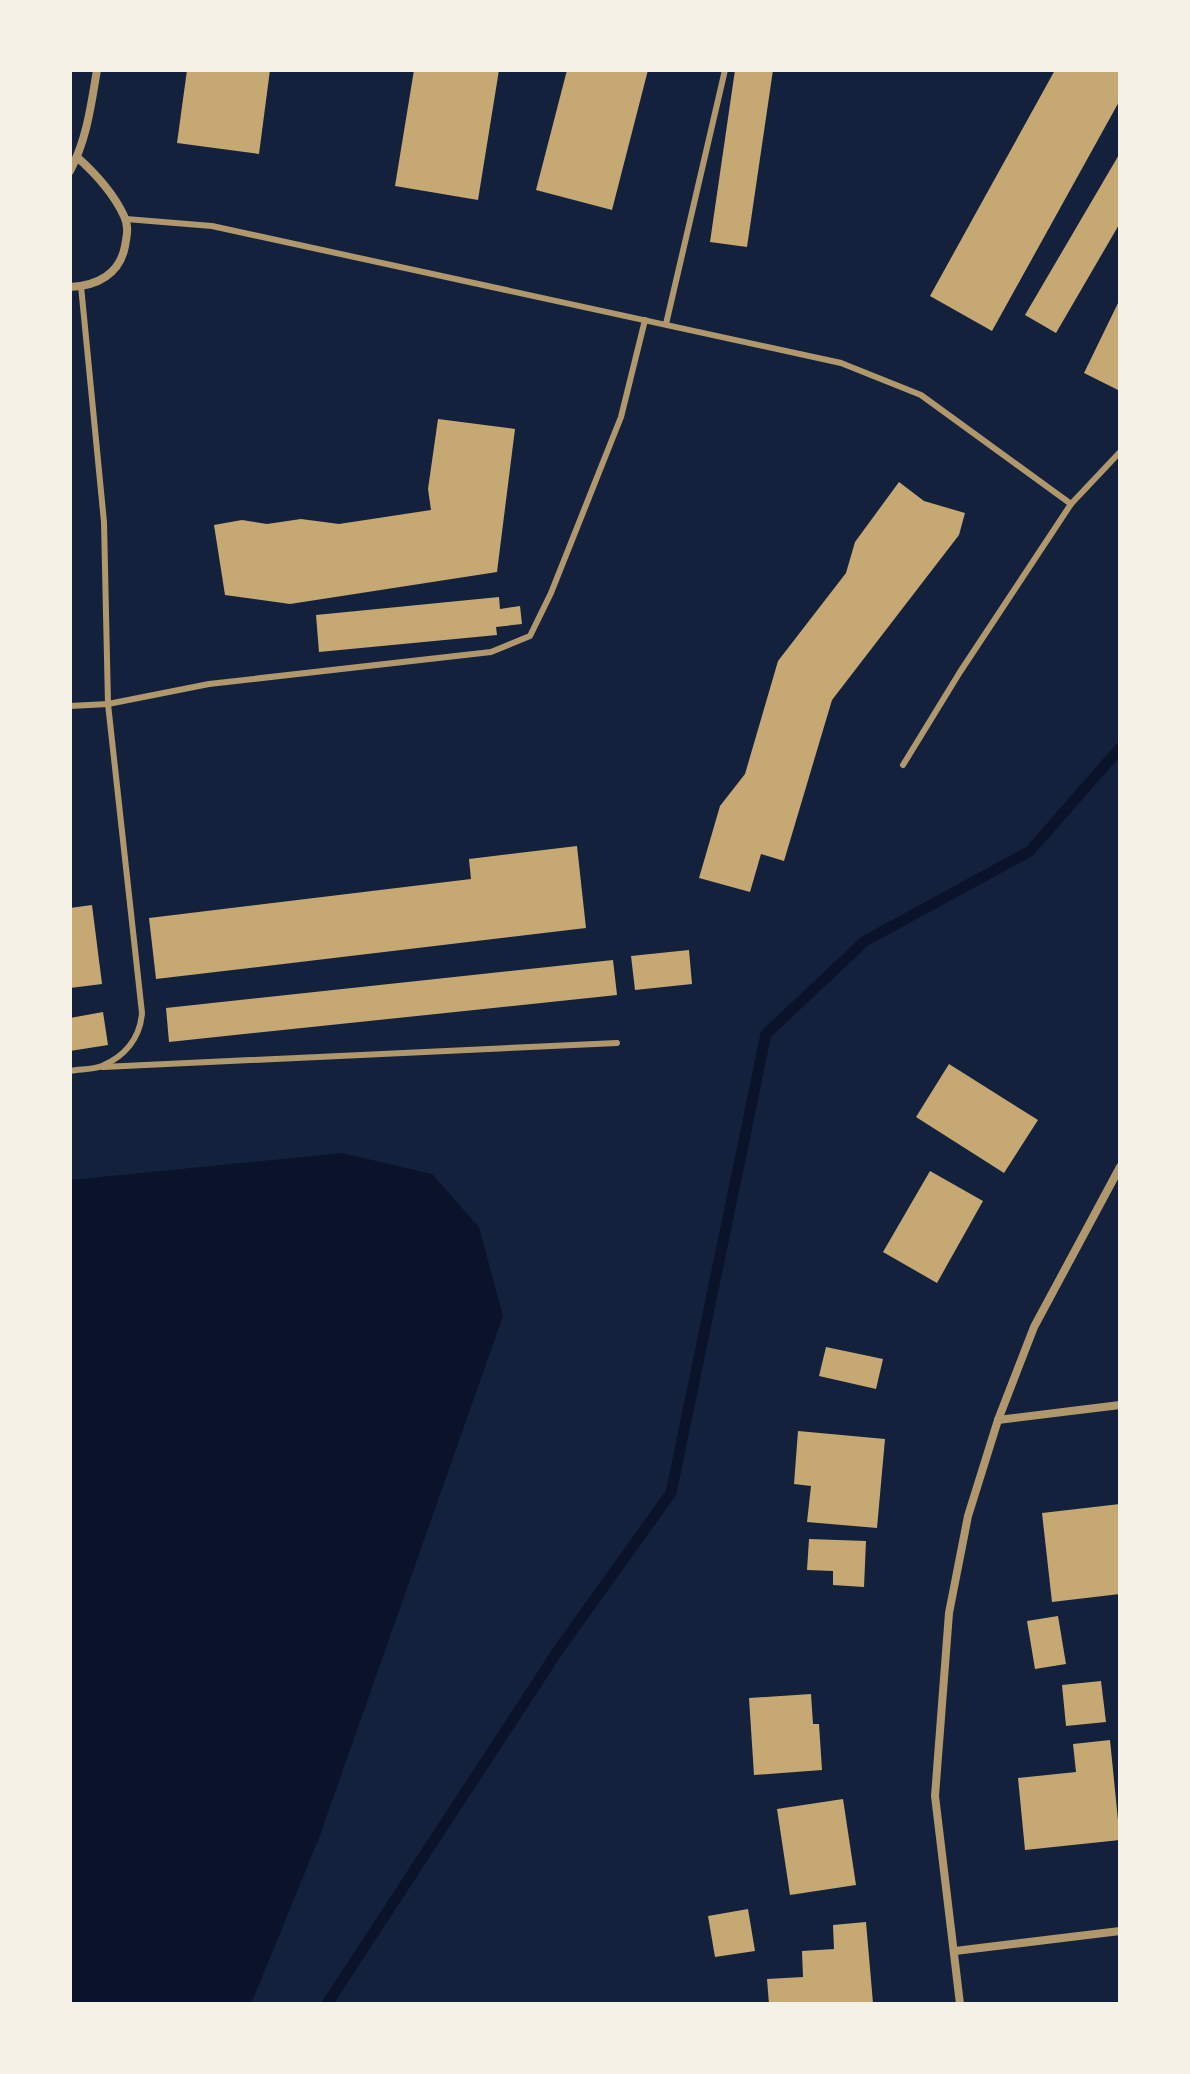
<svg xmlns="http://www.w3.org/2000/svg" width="1190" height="2074" font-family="Ubuntu,sans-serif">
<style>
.water{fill:#0b132b}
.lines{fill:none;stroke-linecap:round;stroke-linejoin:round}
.stream{stroke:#0b132b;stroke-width:11}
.building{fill:#c6a872}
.service{stroke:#b1986c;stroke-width:6}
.minor{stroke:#b1986c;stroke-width:8}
</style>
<rect width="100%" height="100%" fill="#14213d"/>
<polygon class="water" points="342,1153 432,1174 479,1227 503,1316 319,1838 251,2004 70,2004 70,1180"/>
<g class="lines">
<polyline class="stream" points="327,2004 561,1646 671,1493 766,1034 865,941 1030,851 1120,748"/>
</g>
<g class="building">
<polygon points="187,70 270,70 259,154 177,143"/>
<polygon points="414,70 499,70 478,200 395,186"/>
<polygon points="567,70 648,70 612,210 536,190"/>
<polygon points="735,70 773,70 747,247 710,242"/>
<polygon points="1055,70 1120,70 1120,100 992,331 930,296"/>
<polygon points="1120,153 1120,223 1056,333 1025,315"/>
<polygon points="1120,299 1120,391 1084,373"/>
<polygon points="438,419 515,429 497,572 290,604 225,595 214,525 242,520 267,524 301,519 339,524 431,510 428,489"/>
<polygon points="899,482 924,501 965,513 959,535 832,700 784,861 761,854 750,892 699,878 720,806 745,774 778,661 846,573 855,542"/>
<polygon points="499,597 500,609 520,606 522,624 496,627 497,635 319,652 316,615"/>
<polygon points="577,846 586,928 156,979 149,918 471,879 469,859"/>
<polygon points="92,905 102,984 70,988 70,908"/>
<polygon points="689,950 692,984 635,990 631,956"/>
<polygon points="613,960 617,995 169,1042 166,1008"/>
<polygon points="103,1012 108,1045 70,1051 70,1018"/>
<polygon points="949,1064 1038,1120 1004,1173 916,1117"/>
<polygon points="930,1171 983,1201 937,1283 883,1252"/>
<polygon points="826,1347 883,1359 876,1389 819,1376"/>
<polygon points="798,1431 885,1439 877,1528 807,1522 811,1486 794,1484"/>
<polygon points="1120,1504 1120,1594 1052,1602 1042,1513"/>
<polygon points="809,1539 866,1541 864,1587 833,1585 833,1571 807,1570"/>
<polygon points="1058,1616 1066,1664 1035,1669 1027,1621"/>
<polygon points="1101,1681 1106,1722 1066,1726 1062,1685"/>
<polygon points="811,1694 813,1724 819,1724 822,1770 754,1775 749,1698"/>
<polygon points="1110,1740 1120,1840 1025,1850 1018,1778 1076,1772 1073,1744"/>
<polygon points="843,1799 856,1885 790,1895 777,1809"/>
<polygon points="748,1909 755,1951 715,1957 708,1916"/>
<polygon points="866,1922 873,2003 769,2004 767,1979 803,1977 802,1951 834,1949 833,1925"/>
</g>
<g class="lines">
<g class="service">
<polyline points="126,219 212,226 841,363 921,395 1071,504"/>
<polyline points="666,324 725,70"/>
<polyline points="70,706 108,704 209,684 491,652 530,636 551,593 621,417 645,320"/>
<polyline points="903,765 960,672 1071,504 1120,452"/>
<polyline points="103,1067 617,1043"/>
<path d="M70 1071C80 1069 92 1070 102 1066 125 1056 140 1038 142 1013L108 704 104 522 81 286"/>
</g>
<g class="minor">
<path d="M70 171C87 139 91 105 97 70"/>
<path d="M70 287C97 286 120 274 125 246 127 235 129 226 124 216 113 192 96 174 77 157"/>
<polyline points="998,1420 1120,1405"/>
<polyline points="955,1951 1120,1931"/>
<polyline points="960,2004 935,1796 949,1613 968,1516 998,1420 1034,1327 1120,1167"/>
</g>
</g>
<rect width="1190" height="2074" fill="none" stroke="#f6f1e7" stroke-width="144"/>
</svg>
